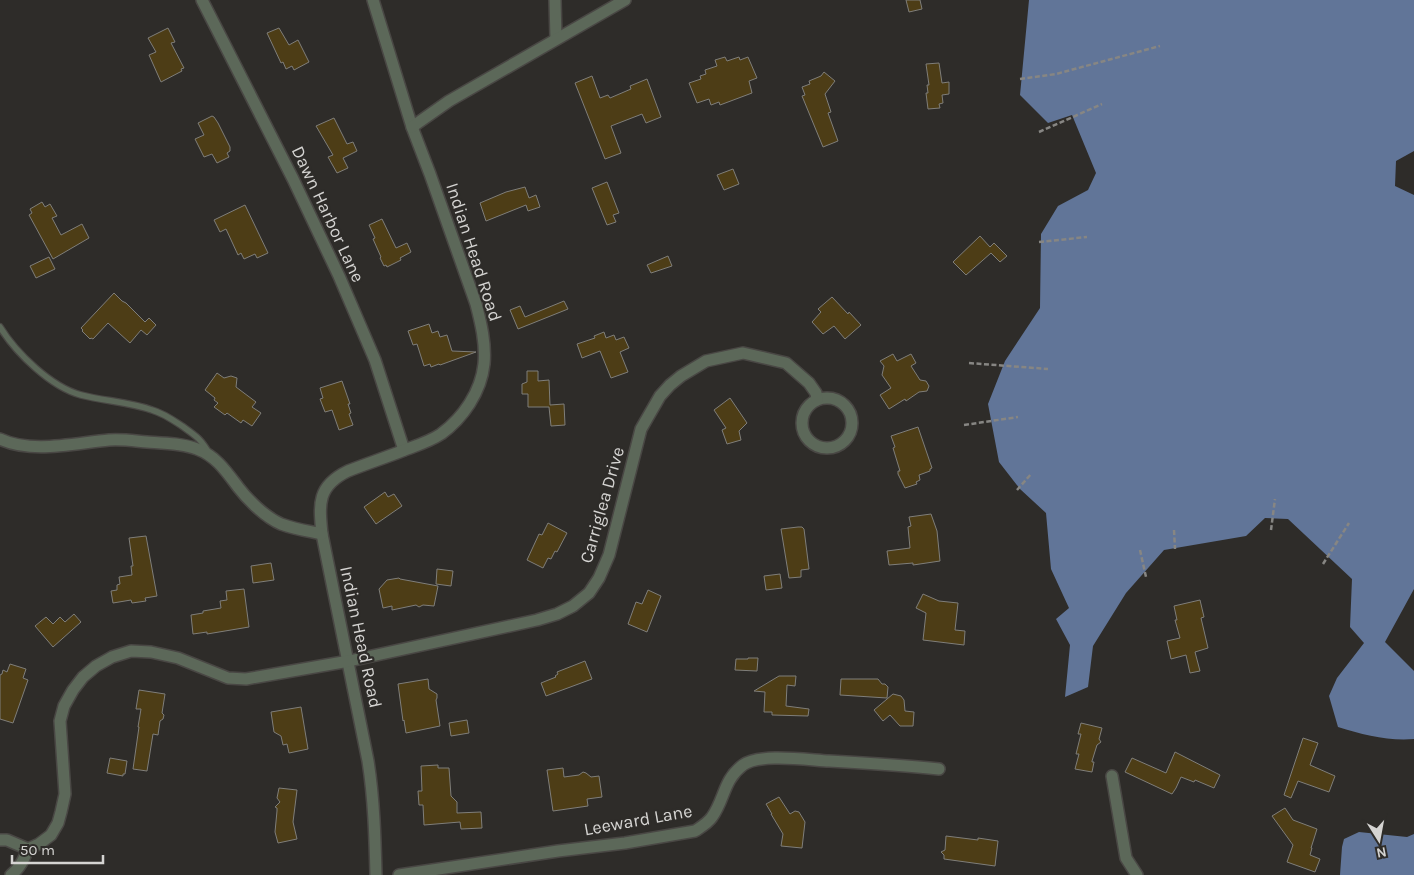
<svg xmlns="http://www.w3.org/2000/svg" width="1414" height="875" font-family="Karla,sans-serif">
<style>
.water{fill:#617598}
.building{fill:#4d3d16;stroke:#7f7e7a}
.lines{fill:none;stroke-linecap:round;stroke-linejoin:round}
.service-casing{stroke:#494744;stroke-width:8}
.minor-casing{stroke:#494744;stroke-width:14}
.path{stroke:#878683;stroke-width:2.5;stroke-dasharray:5 2.5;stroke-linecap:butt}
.service{stroke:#5c6859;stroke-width:5.5}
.minor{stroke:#5c6859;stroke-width:11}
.labels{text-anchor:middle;stroke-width:4.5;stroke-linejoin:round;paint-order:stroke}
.street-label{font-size:18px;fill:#d5d4d2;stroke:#2e2c29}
</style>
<rect width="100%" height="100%" fill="#2e2c29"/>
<g class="water">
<path d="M1029 0H1414V151L1396 161 1395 186 1414 195V589L1385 642 1414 671V739C1388 741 1363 735 1338 727L1329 696 1337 678 1364 643 1350 627 1352 579 1288 519 1265 518 1246 536 1164 550 1126 593 1093 646 1088 687 1065 697 1070 645 1056 619 1069 608 1051 569 1046 513 1020 489 999 462 988 404 1005 361 1040 308 1041 234 1058 206 1088 190 1096 173 1072 115 1048 123 1020 95Z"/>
<polygon points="1359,832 1407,837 1414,834 1414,875 1340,875 1342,847 1344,839"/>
</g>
<g class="building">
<polygon points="906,0 920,0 922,9 909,12"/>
<polygon points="168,28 175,42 171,43 184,68 181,69 182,71 161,82 149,55 156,52 148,38"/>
<polygon points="279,28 289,45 298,40 309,62 294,70 292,66 286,69 283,62 281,63 267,33"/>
<polygon points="725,57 727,61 739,57 740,60 748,57 757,78 749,81 752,93 720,105 719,102 711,105 709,99 697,103 689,83 701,79 700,76 706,74 705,70 717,66 715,60"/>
<polygon points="939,63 942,83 949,82 949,94 942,95 943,103 939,104 940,108 928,109 926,93 928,93 927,85 929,85 926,64"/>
<polygon points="824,72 835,81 825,94 831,112 828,113 838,141 823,147 802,96 805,95 802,87 810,84 809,81 821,76"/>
<polygon points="592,76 600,98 608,95 610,98 631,89 630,86 647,79 661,117 646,123 642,114 611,126 621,153 605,159 575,83"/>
<polygon points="212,116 214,117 218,123 230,147 230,151 227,153 229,157 217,163 212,154 204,157 195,139 204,135 198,123"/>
<polygon points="334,118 347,144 353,142 357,151 343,158 348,168 337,173 328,157 333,155 316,126"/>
<polygon points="733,169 739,184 724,190 717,175"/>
<polygon points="607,182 619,213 613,215 616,222 607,225 592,188"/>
<polygon points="525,187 529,198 536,195 540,207 528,211 526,205 486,221 480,203 506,192"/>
<polygon points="42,202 45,207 50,204 57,216 52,218 61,235 82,224 89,238 53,259 29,215 32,213 30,209"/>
<polygon points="245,205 268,253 257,258 255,254 244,259 241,253 238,255 226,229 220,232 214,220"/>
<polygon points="382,219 396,248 407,243 411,252 400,258 401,260 387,267 386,265 384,266 380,258 381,257 373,239 375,238 369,225"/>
<polygon points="980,236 990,247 994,243 1007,256 1000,262 991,253 966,275 953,262"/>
<polygon points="668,256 672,266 651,273 647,265"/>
<polygon points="49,257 55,269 36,278 30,266"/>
<polygon points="114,293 122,301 126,303 145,322 149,318 156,325 147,335 141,330 130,343 108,323 93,339 91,338 90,339 82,331 83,330 81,328"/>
<polygon points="832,297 848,314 849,312 861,325 845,339 834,326 823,334 812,322 821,312 818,309"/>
<polygon points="564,301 568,309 518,329 510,310 520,306 525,317"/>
<polygon points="429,324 432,333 438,331 440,337 447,335 452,351 476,352 440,365 439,364 431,367 430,364 424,366 417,344 413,345 408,331"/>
<polygon points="604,332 606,338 614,335 616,340 624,337 629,348 620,352 628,372 611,378 600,351 582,358 577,344 595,338 594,336"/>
<polygon points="893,354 897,361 911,354 916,363 911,366 920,380 926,381 929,386 927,391 919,392 906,401 905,399 889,409 880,395 891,388 882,375 884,366 880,361"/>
<polygon points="527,371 538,371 538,381 549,380 550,405 564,404 565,425 551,426 549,407 528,407 528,394 522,394 522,384 527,382"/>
<polygon points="217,373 224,378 231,376 237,378 236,387 256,402 252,407 261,413 252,426 243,420 241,423 227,413 225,415 214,407 218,403 214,400 215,398 205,390"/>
<polygon points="342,381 350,404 348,404 351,413 349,414 353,425 339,430 332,410 325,412 320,399 323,398 320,388"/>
<polygon points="730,398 747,423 739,431 741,440 727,444 722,430 726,428 714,410"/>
<polygon points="918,427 932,468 930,469 930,471 919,475 920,480 916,482 917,484 905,488 898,474 898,471 900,471 893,448 895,447 891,436"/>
<polygon points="385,492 388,497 394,494 402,506 376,524 364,507"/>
<polygon points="931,514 937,531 940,561 913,565 913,563 889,565 887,551 910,548 908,527 911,526 909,517"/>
<polygon points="548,523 567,533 557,552 555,551 551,559 548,558 543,568 527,560 539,534 542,535"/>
<polygon points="798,527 802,527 804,529 809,569 801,570 801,577 789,578 781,529"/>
<polygon points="146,536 157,596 145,598 146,601 132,603 131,600 113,603 111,591 117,590 117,585 120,584 119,577 132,575 131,566 133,566 129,538"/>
<polygon points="271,563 274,580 253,583 251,566"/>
<polygon points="437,569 453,571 451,586 436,584"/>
<polygon points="780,574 782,588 766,590 764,576"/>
<polygon points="399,578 400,579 438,586 434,606 423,605 419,607 416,605 392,610 392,606 383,608 379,589 387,580"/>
<polygon points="244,589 249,627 207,634 207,632 193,634 191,615 203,613 203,611 221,608 220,601 227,600 226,591"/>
<polygon points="648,590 661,596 647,632 628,624 636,602 642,604"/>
<polygon points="923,594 939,601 958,603 955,630 965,631 964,645 923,640 926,613 916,608"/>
<polygon points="1200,600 1204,617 1201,618 1208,648 1195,652 1200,671 1190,673 1186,655 1171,659 1167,641 1180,638 1175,620 1177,620 1174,606"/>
<polygon points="74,614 81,622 53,647 35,626 46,617 53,624 60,617 65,622"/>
<polygon points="748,658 758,658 757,671 735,670 736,659 748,659"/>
<polygon points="585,661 592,679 546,696 541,683 556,677 555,676 558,674 557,672"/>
<polygon points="10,664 26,669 23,678 28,680 13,723 0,719 0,675 2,674 3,670 7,672"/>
<polygon points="779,676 796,676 795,686 787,685 786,706 809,709 808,716 772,715 772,712 764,712 765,692 754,691"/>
<polygon points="428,679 429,689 437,694 437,698 436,700 440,726 406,733 404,720 403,721 398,684"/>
<polygon points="841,679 878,679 882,684 885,684 888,687 887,698 840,695"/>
<polygon points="139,690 165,694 162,713 164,715 163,719 160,721 158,735 153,734 147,771 133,769 139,727 138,727 141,709 136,709"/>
<polygon points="893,694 901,696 904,700 905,711 914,712 913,726 900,726 890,715 883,721 874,710"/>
<polygon points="301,707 308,749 289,753 287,744 283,745 281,736 274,732 271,712"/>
<polygon points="467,720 469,733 451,736 449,723"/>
<polygon points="1081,723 1102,728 1099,739 1101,742 1097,745 1092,761 1092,762 1094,762 1092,772 1075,769 1079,754 1076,754 1081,734 1078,734"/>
<polygon points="1303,738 1318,743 1310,765 1335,776 1329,792 1298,781 1291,798 1284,795"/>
<polygon points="1175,752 1220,775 1214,788 1195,780 1194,782 1181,777 1176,788 1172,794 1125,772 1132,758 1166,773"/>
<polygon points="110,758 127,761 125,774 123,774 123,776 107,773"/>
<polygon points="438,765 438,768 449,768 451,796 457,802 457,813 481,812 482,828 461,829 460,822 424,825 423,805 419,805 418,791 422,791 421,766"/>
<polygon points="563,768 564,777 579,775 583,772 586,773 591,777 599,776 602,797 587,799 588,806 553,811 547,770"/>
<polygon points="279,788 297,790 293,822 297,839 278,843 275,832 277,811 277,808 275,807 280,802 277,798"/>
<polygon points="779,797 790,814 795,811 799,812 805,822 802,848 781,846 783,834 771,814 772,814 766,804"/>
<polygon points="1285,808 1293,820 1317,829 1311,848 1312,848 1310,855 1320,859 1315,872 1287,862 1293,845 1272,816"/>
<polygon points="946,836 978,840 978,838 998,841 995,866 944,859 944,855 941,852 945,850"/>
</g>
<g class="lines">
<g class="service-casing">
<path id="service" d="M0 327C16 353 51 387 81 395 104 401 129 402 152 410 163 413 173 420 182 426 196 436 200 438 209 453"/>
</g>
<g class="minor-casing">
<g id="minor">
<polyline points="202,0 293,179 339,276 375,360 404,450"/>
<path d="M373 0 412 127 430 174 476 304C481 323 486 344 484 364 481 392 463 418 441 434 429 442 415 446 402 451 384 458 366 464 348 471 317 486 319 504 322 534L368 761C374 799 375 837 376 875"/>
<polyline points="555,0 556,39"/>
<polyline points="412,127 449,101 625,0"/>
<circle cx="827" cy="423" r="25"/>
<path d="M0 439C32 454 75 443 109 440 122 439 135 441 147 442 163 443 181 443 197 449 216 456 226 471 238 487 248 500 265 517 281 524 294 529 308 531 322 534"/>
<polyline points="1112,776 1126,858 1137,875"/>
<polyline points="0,840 7,840 28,849"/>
<path d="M11 875C20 868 24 859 28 849L39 844 51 835 58 823 61 812 65 794 60 721 64 706 73 690 83 677 96 666 112 657 131 651 151 652 178 658 228 678 246 679 349 661 537 620 557 614 573 606 589 593 599 578 609 555 641 429 660 396 670 385 681 376 706 361 743 353 786 363 809 383 816 393 817 400"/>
<path d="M399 875 558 851 625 843 695 831C701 827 708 823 712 817 725 799 723 780 743 765 759 753 808 760 829 761 866 763 902 765 939 769"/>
</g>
</g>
<g class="path">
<polyline points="1020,79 1056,74 1160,46"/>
<polyline points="1039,132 1102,104"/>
<polyline points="1039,242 1087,237"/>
<polyline points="969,363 1048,369"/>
<polyline points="964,425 1018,417"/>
<polyline points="1017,490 1031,474"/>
<polyline points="1174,530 1175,549"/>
<polyline points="1271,530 1275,499"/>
<polyline points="1140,550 1146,577"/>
<polyline points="1323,564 1349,523"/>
</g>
<use href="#service" class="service"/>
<use href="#minor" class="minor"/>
</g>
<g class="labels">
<g class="street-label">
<text transform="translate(328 214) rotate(65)" y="6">Dawn Harbor Lane</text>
<text transform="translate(474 252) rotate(72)" y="6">Indian Head Road</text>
<text transform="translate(602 505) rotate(-74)" y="6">Carriglea Drive</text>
<text transform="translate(361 637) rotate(78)" y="6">Indian Head Road</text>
<text transform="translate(638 820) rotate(-10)" y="6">Leeward Lane</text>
</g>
</g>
<g transform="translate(1379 840) rotate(169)" stroke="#2e2c29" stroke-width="4" paint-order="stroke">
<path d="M0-4L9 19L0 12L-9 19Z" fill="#d5d4d2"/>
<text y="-8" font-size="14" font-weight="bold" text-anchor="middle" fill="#d5d4d2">N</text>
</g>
<path d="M12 855v8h91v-8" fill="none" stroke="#d5d4d2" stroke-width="2.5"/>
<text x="20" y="855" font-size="15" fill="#d5d4d2" stroke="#2e2c29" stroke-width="4" paint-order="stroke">50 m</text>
</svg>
